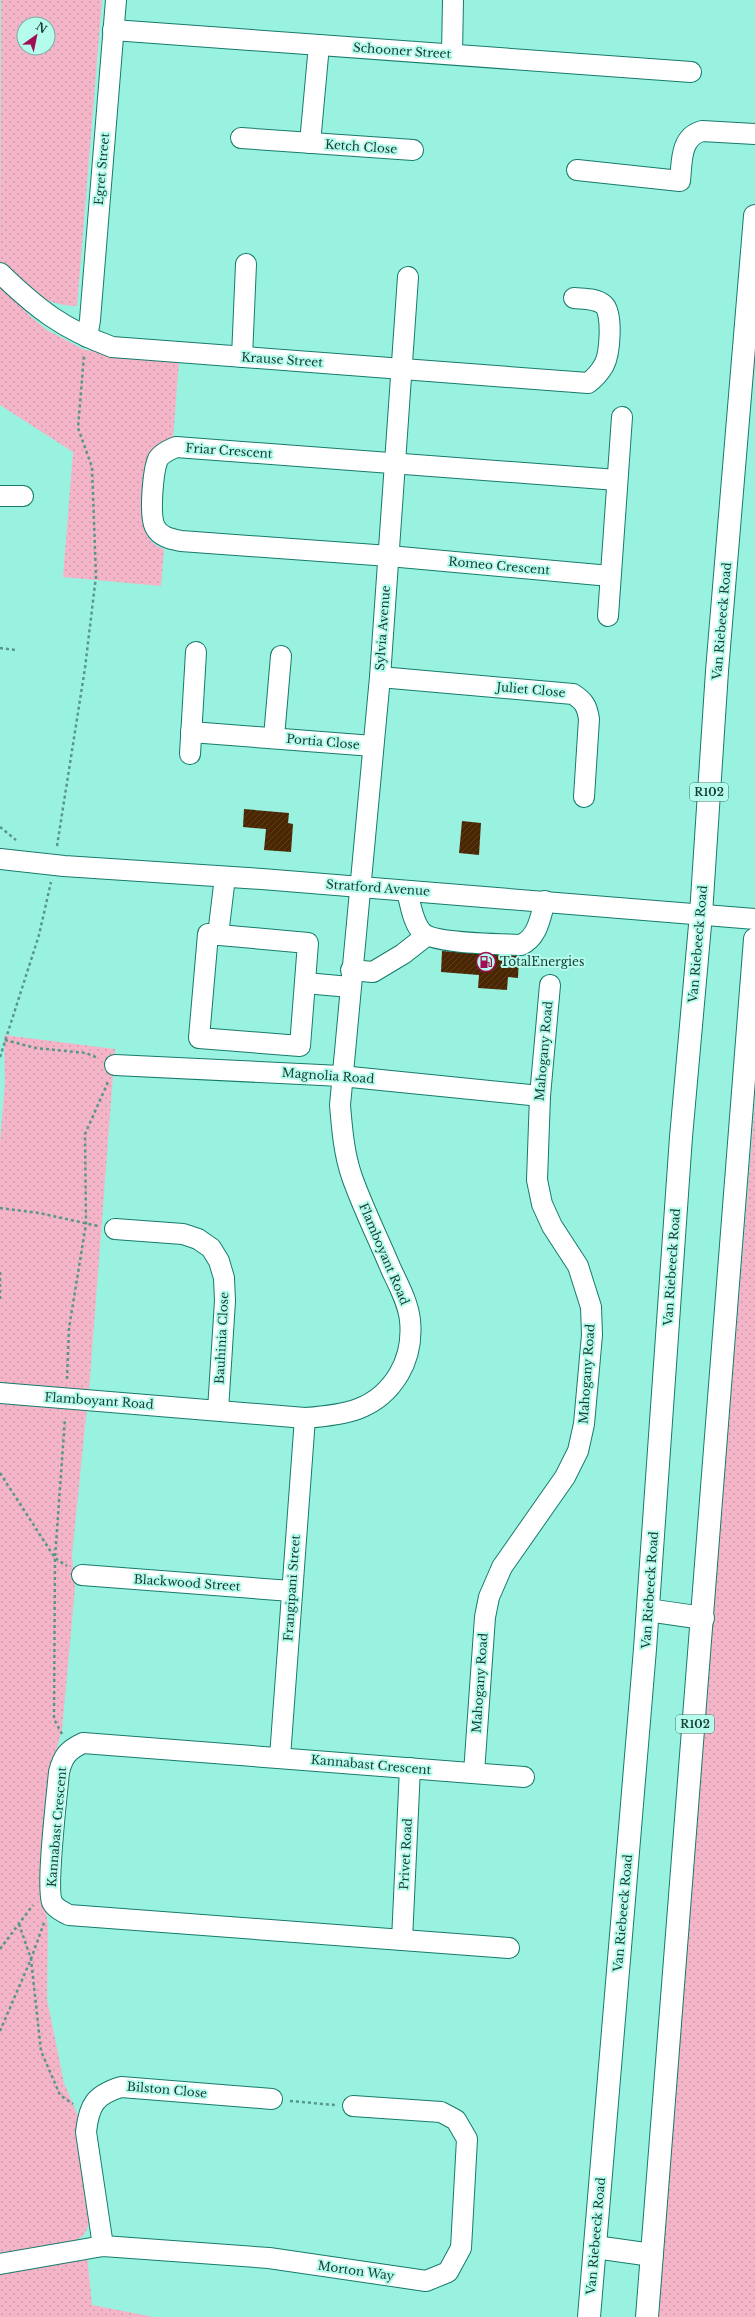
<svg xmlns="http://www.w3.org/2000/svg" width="755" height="2317" font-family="'Libre Baskerville',serif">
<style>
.grass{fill:url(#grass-dots);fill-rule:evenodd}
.building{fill:url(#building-hatch)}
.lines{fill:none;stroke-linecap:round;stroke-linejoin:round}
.minor-casing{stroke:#167b6c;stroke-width:22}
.major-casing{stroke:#167b6c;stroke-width:24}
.path{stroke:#58968a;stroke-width:2.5;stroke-dasharray:3 3;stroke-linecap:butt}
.minor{stroke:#fff;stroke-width:20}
.major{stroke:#fff;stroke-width:22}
.labels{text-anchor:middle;stroke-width:4;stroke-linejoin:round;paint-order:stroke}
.shield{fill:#b6fcec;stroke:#47766c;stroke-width:1}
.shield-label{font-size:11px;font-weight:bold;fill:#173c35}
.street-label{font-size:12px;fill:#173c35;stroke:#b6fcec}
.poi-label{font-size:12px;fill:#173c35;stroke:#b6fcec;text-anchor:start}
</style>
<defs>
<pattern id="grass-dots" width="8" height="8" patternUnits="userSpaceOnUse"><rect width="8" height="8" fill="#f4b5c8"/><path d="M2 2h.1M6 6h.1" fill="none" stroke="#d09dac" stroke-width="1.8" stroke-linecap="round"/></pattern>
<pattern id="building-hatch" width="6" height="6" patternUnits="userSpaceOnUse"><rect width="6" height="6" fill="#4b2602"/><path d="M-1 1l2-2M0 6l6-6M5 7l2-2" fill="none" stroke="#5c3e1f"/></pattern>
</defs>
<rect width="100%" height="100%" fill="#99f2e0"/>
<g class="grass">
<path d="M1 0H102L77 306C43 306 23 286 0 262ZM24 24H48V48H24Z"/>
<path d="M0 284 29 315 47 330 85 350 179 361 173 439 146 527C147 539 153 545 164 549L161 586 63 577 73 452 0 405Z"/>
<polygon points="4,1035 115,1049 89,1391 0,1384 0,1143 5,1082"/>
<polygon points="755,1102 755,2317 655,2317"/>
<polygon points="0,1400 87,1407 72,1555 75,1588 62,1730 51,1769 43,1885 48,1926 47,1999 64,2083 79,2118 91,2220 84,2235 71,2243 0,2256"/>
<polygon points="87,2254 92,2305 154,2317 0,2317 0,2270"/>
</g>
<g class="building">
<polygon points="244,809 289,813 288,823 293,824 291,852 264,850 266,829 243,827"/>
<polygon points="462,821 481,823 479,855 459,853"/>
<polygon points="442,951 519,956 518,978 508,977 507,990 478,988 479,975 441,972"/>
</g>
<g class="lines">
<g class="minor-casing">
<g id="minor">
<polyline points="113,30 691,72"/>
<polyline points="452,54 453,0"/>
<polyline points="241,138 413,150"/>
<polyline points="310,143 319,45"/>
<path d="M577 170 680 181C682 162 680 137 702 131L755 134"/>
<path d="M0 273C37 309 63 329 112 347L588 383C595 378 600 372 604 365 610 354 613 314 604 305 596 298 584 299 574 298"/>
<polyline points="87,337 90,320 116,0"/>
<polyline points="242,357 246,264"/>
<polyline points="0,496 23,496"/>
<path d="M610 576 389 556 181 541C171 539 160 537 155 527 149 515 153 471 158 459 162 453 169 450 176 447L617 480"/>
<polyline points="608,616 622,417"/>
<path d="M380 677 573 694C584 701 587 706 589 719L584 797"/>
<polyline points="191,732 373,746"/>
<polyline points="274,737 281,656"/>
<polyline points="190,754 196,652"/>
<polyline points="0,859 64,866 262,879 755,919"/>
<path d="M407 891C410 903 413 922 421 931 431 944 503 944 521 945 538 937 540 918 545 901"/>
<polygon points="208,934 308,943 300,1046 199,1038"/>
<polyline points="218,935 225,877"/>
<polyline points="351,970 373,972 403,954 426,936"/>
<polyline points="305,983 350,987"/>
<polyline points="115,1065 341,1076 540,1096"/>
<polyline points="115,1229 183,1234 198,1239 211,1248 219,1261 224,1278 225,1301 218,1410"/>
<path d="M0 1393 305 1418C344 1415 377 1411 399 1374 409 1357 412 1340 410 1320 408 1302 398 1284 391 1269 378 1238 363 1208 352 1177 344 1154 342 1129 340 1105L380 677 408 277"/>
<polyline points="82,1575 291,1591"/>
<polyline points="280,1757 305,1418"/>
<polyline points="474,1773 485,1617 489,1597 502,1567 565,1477 578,1451 584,1424 592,1335 591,1307 578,1266 552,1226 542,1204 537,1180 540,1096 550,985"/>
<polyline points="402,1940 410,1768"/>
<path d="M509 1948 69 1915C63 1912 55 1908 52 1902 46 1887 57 1794 59 1772 63 1756 68 1750 83 1743L524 1777"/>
<path d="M103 2246 86 2132C89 2105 95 2095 121 2087L272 2099"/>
<polyline points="0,2264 103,2246 269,2258 426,2281 448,2272 461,2248 467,2139 456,2120 441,2112 353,2106"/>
</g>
</g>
<g class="major-casing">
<g id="major">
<polyline points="648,1610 703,1618"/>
<polyline points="595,2247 652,2255"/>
<polyline points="589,2317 645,1649 681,1137 701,914 717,671 755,216"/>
<polyline points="647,2317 755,939"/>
</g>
</g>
<g class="path">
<polyline points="0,648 15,650"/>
<polyline points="0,827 16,840"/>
<polyline points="57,846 85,668 96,576 92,467 78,428 84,355"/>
<polyline points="5,1040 36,1048 86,1053 98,1058"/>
<polyline points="0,1057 39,935 51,882"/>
<polyline points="0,1208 39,1213 98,1226"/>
<polyline points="0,1272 0,1299"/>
<polyline points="67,1379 69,1328 86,1224 85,1134 108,1082"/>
<polyline points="0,1473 55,1558 67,1566"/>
<polyline points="62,1734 54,1719 55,1558 65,1418"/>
<polyline points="19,1924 31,1959 41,2051 60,2095 73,2104"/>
<polyline points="0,1949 33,1905"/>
<polyline points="0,2031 31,1959 44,1923"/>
<polyline points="290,2101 335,2105"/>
</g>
<use href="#minor" class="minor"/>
<use href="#major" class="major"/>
</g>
<defs>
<g id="fuel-ring" transform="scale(1)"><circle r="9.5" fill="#b6fcec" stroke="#a00e55" stroke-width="1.5"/><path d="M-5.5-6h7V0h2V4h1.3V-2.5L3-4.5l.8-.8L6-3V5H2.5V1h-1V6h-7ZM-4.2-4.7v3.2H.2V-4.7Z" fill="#a00e55"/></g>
</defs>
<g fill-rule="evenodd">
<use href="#fuel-ring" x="486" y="962"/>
</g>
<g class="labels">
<g class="shield">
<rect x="690" y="783" width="38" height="18" rx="3"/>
<rect x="676" y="1715" width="38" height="18" rx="3"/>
</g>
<g class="shield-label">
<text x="709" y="796">R102</text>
<text x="695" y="1728">R102</text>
</g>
<g class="street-label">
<text transform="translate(402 51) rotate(4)" y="4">Schooner Street</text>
<text transform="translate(361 147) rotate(4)" y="4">Ketch Close</text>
<text transform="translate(102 169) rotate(-85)" y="4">Egret Street</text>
<text transform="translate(282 360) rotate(4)" y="4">Krause Street</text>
<text transform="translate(229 451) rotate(4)" y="4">Friar Crescent</text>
<text transform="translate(499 566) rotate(5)" y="4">Romeo Crescent</text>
<text transform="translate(722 621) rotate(-85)" y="4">Van Riebeeck Road</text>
<text transform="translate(383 628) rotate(-86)" y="4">Sylvia Avenue</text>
<text transform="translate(531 690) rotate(5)" y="4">Juliet Close</text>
<text transform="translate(323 742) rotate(5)" y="4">Portia Close</text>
<text transform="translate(378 888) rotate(4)" y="4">Stratford Avenue</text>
<text transform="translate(698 944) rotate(-85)" y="4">Van Riebeeck Road</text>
<text transform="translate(544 1051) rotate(-85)" y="4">Mahogany Road</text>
<text transform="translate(328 1076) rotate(4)" y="4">Magnolia Road</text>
<text transform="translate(384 1254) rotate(67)" y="4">Flamboyant Road</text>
<text transform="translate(672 1267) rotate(-86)" y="4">Van Riebeeck Road</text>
<text transform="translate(222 1338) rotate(-87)" y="4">Bauhinia Close</text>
<text transform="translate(587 1374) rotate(-86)" y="4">Mahogany Road</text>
<text transform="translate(99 1401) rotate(4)" y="4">Flamboyant Road</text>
<text transform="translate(187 1583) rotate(4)" y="4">Blackwood Street</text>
<text transform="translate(292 1588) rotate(-86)" y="4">Frangipani Street</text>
<text transform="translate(650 1590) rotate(-86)" y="4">Van Riebeeck Road</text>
<text transform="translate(480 1683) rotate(-86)" y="4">Mahogany Road</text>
<text transform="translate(371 1765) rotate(5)" y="4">Kannabast Crescent</text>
<text transform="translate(57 1827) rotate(-85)" y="4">Kannabast Crescent</text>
<text transform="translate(406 1854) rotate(-87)" y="4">Privet Road</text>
<text transform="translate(623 1913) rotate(-85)" y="4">Van Riebeeck Road</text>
<text transform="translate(167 2090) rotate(5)" y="4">Bilston Close</text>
<text transform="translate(596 2236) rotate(-85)" y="4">Van Riebeeck Road</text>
<text transform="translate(356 2271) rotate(8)" y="4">Morton Way</text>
</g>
<g class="poi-label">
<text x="500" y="966">TotalEnergies</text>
</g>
</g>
<g transform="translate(36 36) rotate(33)"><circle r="19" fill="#b6fcec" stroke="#76afa3"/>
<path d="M0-3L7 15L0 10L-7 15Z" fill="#a00e55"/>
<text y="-6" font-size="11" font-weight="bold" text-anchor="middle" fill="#173c35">N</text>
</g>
</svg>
